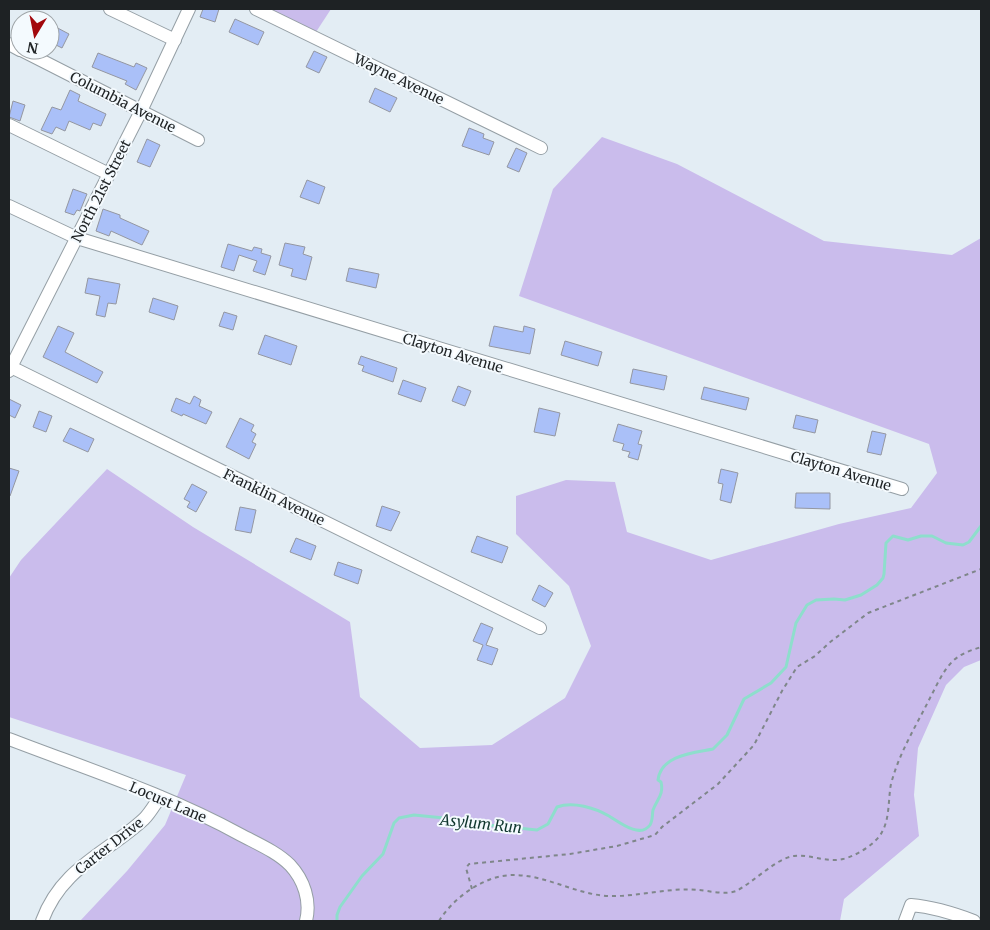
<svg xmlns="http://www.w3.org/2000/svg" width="990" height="930" font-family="Merriweather,serif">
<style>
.green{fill:#cabcec}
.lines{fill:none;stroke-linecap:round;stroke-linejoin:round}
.stream{stroke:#8edecc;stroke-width:3}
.building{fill:#aac0f8;stroke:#9497a1}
.minor-casing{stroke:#959fa5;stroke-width:14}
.path{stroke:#7f868a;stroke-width:2;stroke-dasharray:4 4;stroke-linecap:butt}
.minor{stroke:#fff;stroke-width:12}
.labels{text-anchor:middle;stroke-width:4;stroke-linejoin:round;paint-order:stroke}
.street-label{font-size:14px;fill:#1e2224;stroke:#f4fafe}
.water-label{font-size:15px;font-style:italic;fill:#0f362e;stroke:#f4fafe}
</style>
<rect width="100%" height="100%" fill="#e3edf4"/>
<g class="green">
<polygon points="268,9 331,9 316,32"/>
<polygon points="602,137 677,164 824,241 952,255 981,238 981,660 964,667 946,685 918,748 914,795 919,836 844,899 840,921 80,921 127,871 165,825 186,775 9,717 9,578 21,560 107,469 193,527 350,622 360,697 420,748 492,745 565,698 591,646 569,586 516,534 516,496 566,480 615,482 627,532 711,560 839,524 911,508 937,473 929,444 519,296 553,189"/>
</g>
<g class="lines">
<path class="stream" d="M337 921V915L340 907 362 876 383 854 394 823 399 818 414 815 444 818 467 823 537 830 548 824 557 807C573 801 595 808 609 816 619 822 640 839 650 825 653 820 652 815 653 810 657 799 664 795 661 782L658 780C661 755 693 753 713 749L727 735 744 699 771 683 786 667 796 623 807 605 816 600 834 599 845 600 861 595 877 585 883 578 884 574 886 543 893 536 908 540 921 536H932L946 543 963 545 969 542 981 526"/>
</g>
<g class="building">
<polygon points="203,9 219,9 215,22 200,17"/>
<polygon points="235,19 264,32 258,45 229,32"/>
<polygon points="50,24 69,34 62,48 50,42"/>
<polygon points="314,51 327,57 319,73 306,67"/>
<polygon points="98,53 134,67 136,63 147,68 136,90 125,84 127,81 92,67"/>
<polygon points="375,88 397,98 390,112 369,102"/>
<polygon points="70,90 80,95 78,101 106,114 101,126 93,123 90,130 69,121 65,131 56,127 52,134 41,130 52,107 61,110"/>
<polygon points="13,101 25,105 20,121 9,117"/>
<polygon points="469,128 484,134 483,138 494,142 489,155 462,146"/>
<polygon points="147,139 160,145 150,167 137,162"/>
<polygon points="516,148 527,153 519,172 507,167"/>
<polygon points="307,180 325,187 319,204 300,197"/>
<polygon points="73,189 87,194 80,211 77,210 74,215 65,212"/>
<polygon points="103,209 120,215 120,218 149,231 142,245 111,231 109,236 96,231"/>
<polygon points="285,243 305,247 303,254 312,257 306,280 291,276 293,269 279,265"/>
<polygon points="228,244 252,251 254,247 262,249 261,253 271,256 265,275 253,271 257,261 239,255 234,271 221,267"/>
<polygon points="349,268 379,274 376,288 346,281"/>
<polygon points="88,278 120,284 116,304 108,303 105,317 96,315 100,296 85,293"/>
<polygon points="153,298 178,306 174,320 149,312"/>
<polygon points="224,312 237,316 233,330 219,326"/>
<polygon points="58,326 74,333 65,352 103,372 97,383 43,357"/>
<polygon points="494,326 523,332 524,326 535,329 530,354 489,346"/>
<polygon points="265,335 297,346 291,365 258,354"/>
<polygon points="565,341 602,352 598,366 561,355"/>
<polygon points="361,356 397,368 393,382 362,371 364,366 358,364"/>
<polygon points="633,369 667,376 664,390 630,383"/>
<polygon points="403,380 426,388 421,402 398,394"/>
<polygon points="458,386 471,391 465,406 452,401"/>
<polygon points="704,387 749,398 746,410 701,399"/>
<polygon points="194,396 201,400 199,406 212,412 206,424 183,414 182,416 171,411 176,398 190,404"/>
<polygon points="9,399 21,405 15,418 9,415"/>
<polygon points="539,408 560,413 555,436 534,432"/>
<polygon points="39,411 52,416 46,432 33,427"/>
<polygon points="796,415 818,420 815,433 793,428"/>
<polygon points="240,418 254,425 251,431 256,434 252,442 256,444 249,459 226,447"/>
<polygon points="618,424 642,431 638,444 642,445 638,460 628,457 630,452 622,450 624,444 613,441"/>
<polygon points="70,428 94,439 88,452 63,441"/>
<polygon points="872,431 886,434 881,455 867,452"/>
<polygon points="9,468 19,471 10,496 9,496"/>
<polygon points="721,469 738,473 731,503 720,500 723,484 718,483"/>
<polygon points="192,484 207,492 196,512 187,507 190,502 184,499"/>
<polygon points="796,493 830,493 830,509 795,508"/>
<polygon points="382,506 400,512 391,531 376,526"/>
<polygon points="240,507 256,510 251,533 235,530"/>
<polygon points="477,536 508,547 502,563 471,552"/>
<polygon points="296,538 316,546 311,560 290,552"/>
<polygon points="338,562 362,570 358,584 334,575"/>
<polygon points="539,585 553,593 545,607 532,600"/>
<polygon points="481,623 493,628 486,645 498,649 492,665 477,660 483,645 473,641"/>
</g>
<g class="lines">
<g class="minor-casing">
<g id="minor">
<polyline points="110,9 175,40"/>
<polyline points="256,9 541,148"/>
<polyline points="9,44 20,50"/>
<polyline points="21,50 198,140"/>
<polyline points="9,125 109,174"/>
<polyline points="9,206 77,238 902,489"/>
<polyline points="9,366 540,628"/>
<polyline points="9,371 141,111 189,9"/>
<path d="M9 739C87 769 168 795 241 835 258 844 277 852 290 865 304 880 311 901 306 921"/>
<path d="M42 921C62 867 106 854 144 819 150 813 155 804 160 797"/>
<path d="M905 921 911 905C934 907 953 913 974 921"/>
</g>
</g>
<g class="path">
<polyline points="472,889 466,868 469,864 570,854 617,846 655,835 662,827 718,784 754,745 782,691 797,667 815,656 829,643 868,613 981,569"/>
<path d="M439 921C452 900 477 881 502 876 539 870 571 894 608 896 638 897 669 887 699 890 710 891 725 895 736 891 753 883 776 858 794 856 810 854 827 863 843 859 856 856 876 844 882 832 890 818 888 799 891 784 899 753 916 726 930 698 937 685 943 670 954 660 962 653 972 650 981 647"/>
</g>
<use href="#minor" class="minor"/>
</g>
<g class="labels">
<g class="street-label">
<text transform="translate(399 79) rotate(26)" y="5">Wayne Avenue</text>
<text transform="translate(123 102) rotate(27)" y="5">Columbia Avenue</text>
<text transform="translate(101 191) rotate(-63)" y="5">North 21st Street</text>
<text transform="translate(453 353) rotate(17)" y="5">Clayton Avenue</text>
<text transform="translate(841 471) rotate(17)" y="5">Clayton Avenue</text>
<text transform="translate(274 497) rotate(26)" y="5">Franklin Avenue</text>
<text transform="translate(168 802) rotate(23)" y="5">Locust Lane</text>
<text transform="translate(109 846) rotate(-38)" y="5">Carter Drive</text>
</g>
<g class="water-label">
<text transform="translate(481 824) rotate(6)" y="5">Asylum Run</text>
</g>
</g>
<rect width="990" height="930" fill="none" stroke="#1e2224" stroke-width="20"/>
<g transform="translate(35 35) rotate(190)"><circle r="24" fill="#f4fafe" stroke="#9ea4a7"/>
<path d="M0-4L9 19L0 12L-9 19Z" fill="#a2080d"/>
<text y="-8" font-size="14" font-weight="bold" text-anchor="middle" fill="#1e2224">N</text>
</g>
</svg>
